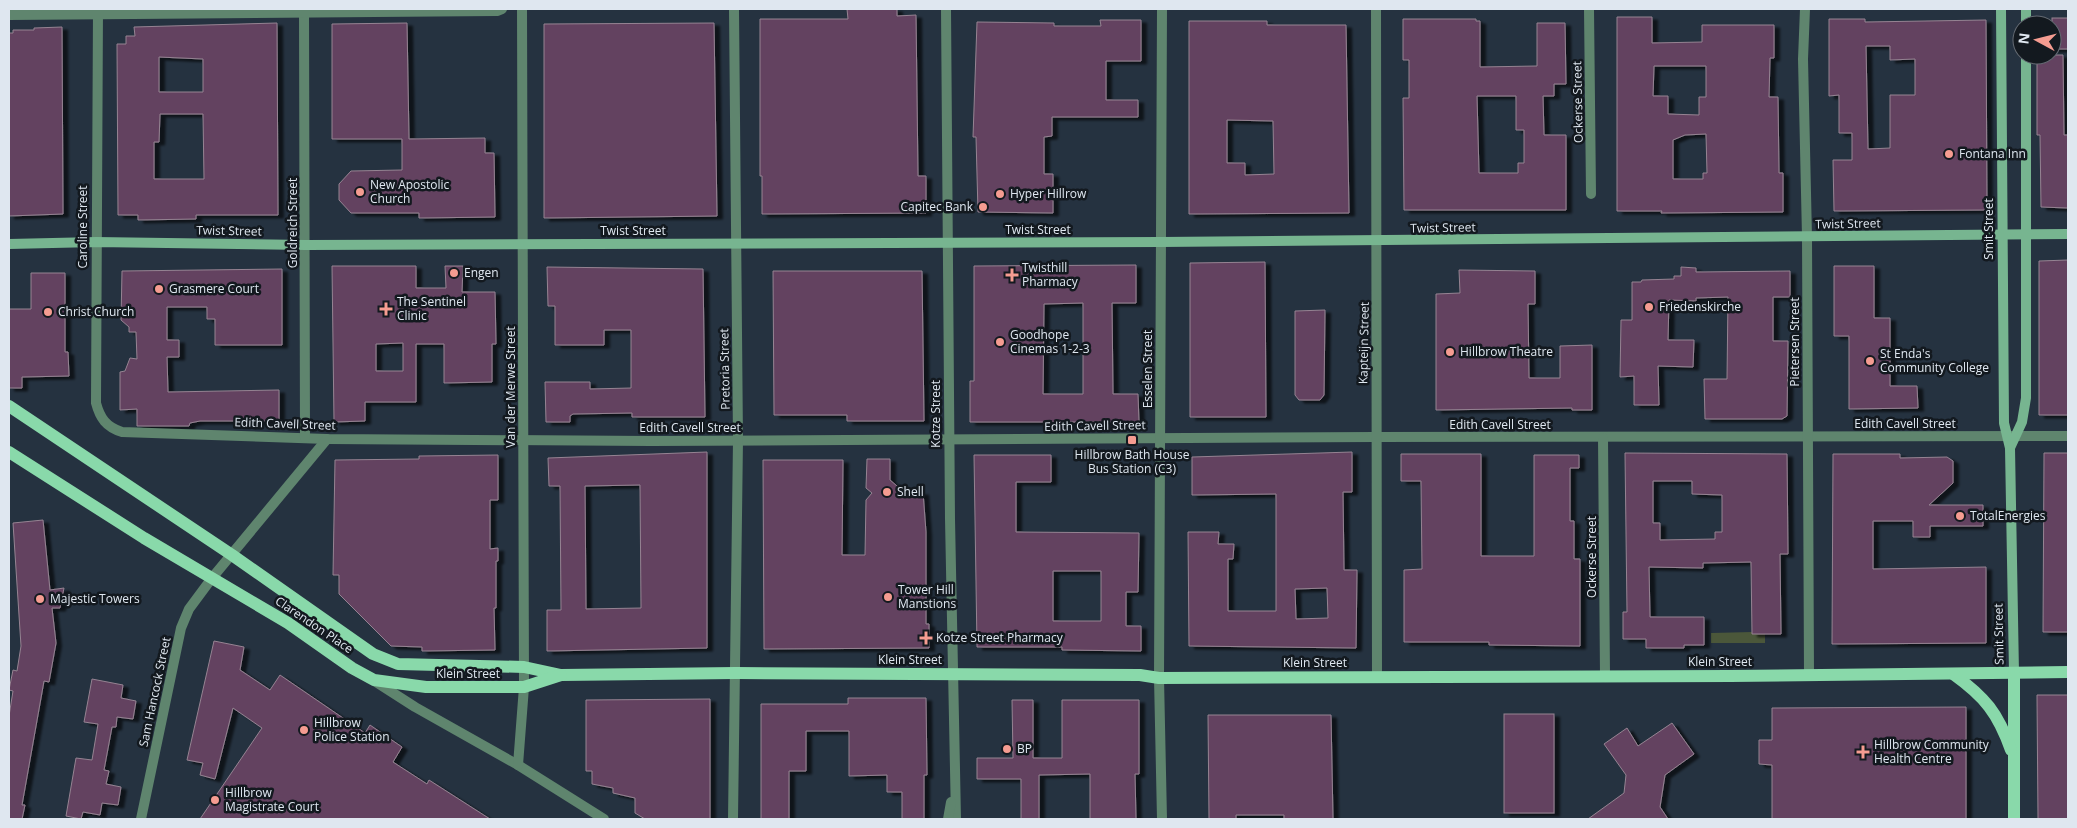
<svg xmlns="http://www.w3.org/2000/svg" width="2077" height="828" font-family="'Open Sans',sans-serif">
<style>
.green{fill:#4b573a}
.building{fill:#644360;stroke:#958392;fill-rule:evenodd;filter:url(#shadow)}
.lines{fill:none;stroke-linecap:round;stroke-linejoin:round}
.street{stroke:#5f856e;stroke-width:10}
.secondary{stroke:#77b590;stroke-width:10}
.primary{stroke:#89d9aa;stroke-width:12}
.poi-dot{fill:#f59c91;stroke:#13191f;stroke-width:2}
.labels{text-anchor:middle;stroke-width:5;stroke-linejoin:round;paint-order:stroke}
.street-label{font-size:12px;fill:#dfe7f0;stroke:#13191f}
.poi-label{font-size:12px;fill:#dfe7f0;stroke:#13191f;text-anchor:start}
</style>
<defs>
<filter id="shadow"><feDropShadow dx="5.5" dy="3" stdDeviation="1" flood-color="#0009"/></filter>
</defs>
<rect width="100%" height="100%" fill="#253240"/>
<polygon class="green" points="1752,632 1765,634 1765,643 1711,643 1711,633"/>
<g class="building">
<polygon points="847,9 897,9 897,16 916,15 918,176 926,176 926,213 762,214 762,176 760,176 760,19 848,19"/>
<path d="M1617 17H1652V43L1702 42V25H1774V58H1770L1769 97H1778L1779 173H1783V212L1661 213 1662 211H1617ZM1654 66H1706V97H1699V115L1668 114V96H1653ZM1706 134 1707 173H1703V179H1673V140L1685 135Z"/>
<rect x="2052" y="18" width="16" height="31"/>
<path d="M1403 19H1476V21H1480V67L1537 66V23H1565L1566 84H1554V96H1543L1544 135H1566V210H1404L1403 98H1409V60H1403ZM1477 96H1516V130H1524V163H1518V173H1479Z"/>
<path d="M1829 19H1865V22L1986 20 1987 210 1834 211 1833 160H1852V133H1839V95L1829 96ZM1866 46H1890V60L1915 59V95H1890V148L1868 149Z"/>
<polygon points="1100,20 1141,20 1141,61 1106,61 1106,100 1138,100 1138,117 1052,117 1052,136 1044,137 1044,174 1053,174 1053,213 978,212 976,137 973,137 977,22 1054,23 1054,26 1101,26"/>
<path d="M1189 21H1267V25H1346L1349 213 1189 214ZM1227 120 1273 121 1274 174 1245 175V163H1227Z"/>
<path d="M277 23 278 215H196V219L138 220V215H118L117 44H126V36H135L134 27ZM159 57 203 59V92H159ZM160 114H203L204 179H154V142H159Z"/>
<polygon points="407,23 409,139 485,138 485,153 494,153 495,217 419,218 419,213 351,213 339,200 339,184 351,171 402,170 402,139 332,139 332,24"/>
<polygon points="714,23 717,216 544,218 544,24"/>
<polygon points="62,27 63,214 9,216 9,33 13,33 13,30 34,30 34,28"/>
<polygon points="2037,55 2063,55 2064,135 2068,135 2068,208 2041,207 2040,135 2037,135"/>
<polygon points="2068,260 2068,415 2039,415 2039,261"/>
<polygon points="1265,262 1266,417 1190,417 1190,263"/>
<path d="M1136 265V303H1112L1113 394H1138L1139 422H970V381H974V266ZM1083 303V394H1043L1044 304Z"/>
<path d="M332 266H416V288H446L445 266H463L462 292H495L496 344H492V382L444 383V344H416V402H365V421L334 422ZM403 343V371H376V344Z"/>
<polygon points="1834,266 1874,266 1874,318 1890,318 1890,386 1917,386 1918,408 1849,409 1849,336 1834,336"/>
<polygon points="547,267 703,269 705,417 632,417 632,413 573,414 570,416 570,422 546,422 545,382 590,382 590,389 631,388 631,330 604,330 604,345 555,345 555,306 548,306"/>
<polygon points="1681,267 1696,268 1696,272 1790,271 1790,297 1773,297 1773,341 1788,341 1787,416 1782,419 1705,419 1704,379 1727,379 1728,297 1696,298 1696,301 1669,300 1668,340 1694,340 1693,367 1658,366 1659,405 1634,405 1634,376 1620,377 1621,320 1632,320 1632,282 1641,282 1642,280 1674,279 1674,276 1681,276"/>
<polygon points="282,269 282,345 215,345 215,319 207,319 207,307 167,307 167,340 179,340 179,357 167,357 168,392 279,390 279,421 200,421 190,423 189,426 137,426 137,409 120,410 120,372 125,371 130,358 137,359 136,332 129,332 129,327 121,320 122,271"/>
<polygon points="1459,270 1535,271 1535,304 1528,304 1529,378 1560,378 1560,346 1592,345 1592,410 1572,410 1572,408 1436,410 1436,294 1460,293"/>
<polygon points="773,271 922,271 924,421 847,421 847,415 774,415"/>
<polygon points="31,273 65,273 65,352 68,352 69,376 22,377 22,388 9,388 9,309 31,309"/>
<polygon points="1325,310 1324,395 1320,400 1299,400 1295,395 1295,311"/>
<path d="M707 452V648L547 651V610H561L560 486H549L548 458ZM640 485 641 608 586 609 585 486Z"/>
<path d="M1352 452V492H1343L1344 570H1357L1356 648 1189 646 1188 532H1219L1218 544H1234L1233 559H1228V611H1276V494L1192 495V457ZM1327 588 1328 618 1296 619 1295 589Z"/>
<path d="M1625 453 1787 454 1788 554H1780L1781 634H1752L1751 562 1703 563V568L1649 567 1650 617H1704V645H1684V648H1646V639H1623V612H1627ZM1653 481H1692V494L1722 495V532H1715V539L1660 540V523H1653Z"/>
<polygon points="2044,453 2068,453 2068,632 2043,632"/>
<polygon points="1401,454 1481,454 1481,556 1534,556 1534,455 1579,455 1579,468 1570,468 1570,521 1574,521 1574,559 1580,559 1580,646 1489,645 1489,642 1404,642 1404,570 1422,569 1421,481 1401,481"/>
<polygon points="1833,454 1900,454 1900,458 1947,457 1953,461 1953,483 1929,505 1983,505 1983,526 1930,526 1930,537 1913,537 1913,521 1873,521 1873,569 1986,567 1986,643 1832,644"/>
<polygon points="498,455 498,500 490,500 490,549 498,548 498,561 496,561 496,608 494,608 495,650 422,651 422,647 391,646 339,594 339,575 333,575 335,460 419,459 419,456"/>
<path d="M974 455H1051V482H1016V532L1139 533 1138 592H1126V626H1141V651L1062 650V647H977ZM1053 571H1101V621H1053Z"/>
<polygon points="867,459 890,459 890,480 904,492 923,492 926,532 926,624 929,624 929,648 764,649 763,460 843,460 842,555 865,555 866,500 872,493 866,488"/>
<polygon points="43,520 50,590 64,588 60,608 52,608 56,643 49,682 44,681 22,805 25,805 22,819 9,819 9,716 13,691 9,690 13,670 17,671 21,646 13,523"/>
<polygon points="214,641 244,647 240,670 270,690 280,675 365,733 370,725 402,747 393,762 427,784 429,780 490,819 200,819 262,728 233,708 215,779 200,775 203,763 187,760"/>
<polygon points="92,679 123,685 121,698 136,701 133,719 117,717 116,727 112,727 104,770 109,771 106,784 121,787 118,805 102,803 100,815 83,812 81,819 66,816 76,758 92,760 98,724 84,722"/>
<polygon points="2037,695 2068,695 2068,819 2038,819"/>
<polygon points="848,698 926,698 927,775 924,775 924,819 902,819 902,792 887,792 887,775 849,776 849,731 806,731 806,771 789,771 789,819 761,819 761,704 848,704"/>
<polygon points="710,699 710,819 645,819 635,813 635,798 613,793 613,788 592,784 592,771 586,771 586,700"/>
<polygon points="1012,700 1033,700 1033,758 1062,758 1062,700 1139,700 1139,774 1135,774 1136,819 1090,819 1090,774 1039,775 1039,819 1021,819 1021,779 977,779 977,758 1013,758"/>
<polygon points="1966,707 1966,819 1772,819 1772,765 1759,764 1759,740 1772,740 1772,708"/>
<rect x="1504" y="714" width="50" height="99"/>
<polygon points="1208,715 1331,715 1333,819 1284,819 1284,815 1236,815 1236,819 1209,819"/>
<polygon points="1672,723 1694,754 1665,775 1660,807 1668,819 1588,819 1624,793 1626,775 1604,744 1627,728 1638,746"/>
</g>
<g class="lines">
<g class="street">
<path d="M98 9 96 403C100 418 106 427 122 432L327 439 651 441 1375 437 2068 436"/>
<polyline points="304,9 305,438"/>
<polyline points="946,9 950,519 956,819"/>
<polyline points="1162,9 1159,678 1162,819"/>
<polyline points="1376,9 1377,677"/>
<polyline points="1589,9 1591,194"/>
<polyline points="1805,9 1803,59 1807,237 1809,675"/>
<polyline points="9,15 497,11 502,9"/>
<polyline points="1603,438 1605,675"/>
<polyline points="376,682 415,707 518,765 604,819"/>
<polyline points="518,765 524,687 522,9"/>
<polyline points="141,819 181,628 189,609 212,578 327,439"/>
<polyline points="733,819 738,440 734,9"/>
<polyline points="948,819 951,802"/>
</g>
<g class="secondary">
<polyline points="2001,9 2004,423 2010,448 2014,673"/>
<polyline points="2026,9 2026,25"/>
<polyline points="9,244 96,242 306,245 1161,242 2068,234"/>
<polyline points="2010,448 2022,422 2026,398 2026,55"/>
</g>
<g class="primary">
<polyline points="9,406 232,555 373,654 398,664 524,667 561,675 736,673 1140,675 1159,678 1730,676 2068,672"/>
<polyline points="9,452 144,538 288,623 352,668 374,680 426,687 524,687 561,675"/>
<polyline points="2014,673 2014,819"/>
<path d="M1953 674C1985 697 1998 713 2011 750"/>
</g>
</g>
<g class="poi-dot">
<circle cx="1949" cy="154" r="5"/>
<circle cx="360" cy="192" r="5"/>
<circle cx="1000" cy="194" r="5"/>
<circle cx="983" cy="207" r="5"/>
<circle cx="454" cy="273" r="5"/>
<path d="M1009.5 267.5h5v5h5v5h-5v5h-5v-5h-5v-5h5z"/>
<circle cx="159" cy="289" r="5"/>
<circle cx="1649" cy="307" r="5"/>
<path d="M383.5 301.5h5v5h5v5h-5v5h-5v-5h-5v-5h5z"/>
<circle cx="48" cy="312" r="5"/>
<circle cx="1000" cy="342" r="5"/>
<circle cx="1450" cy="352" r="5"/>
<circle cx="1870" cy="361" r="5"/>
<rect x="1127" y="435" width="10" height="10" rx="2.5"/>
<circle cx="887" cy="492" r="5"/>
<circle cx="1960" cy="516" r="5"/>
<circle cx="888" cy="597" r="5"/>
<circle cx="40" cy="599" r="5"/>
<path d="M923.5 630.5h5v5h5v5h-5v5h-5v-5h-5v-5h5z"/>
<circle cx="304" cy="730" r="5"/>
<circle cx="1007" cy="749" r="5"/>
<path d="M1860.5 744.5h5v5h5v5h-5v5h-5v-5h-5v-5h5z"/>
<circle cx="215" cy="800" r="5"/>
</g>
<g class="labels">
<g class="street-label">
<text transform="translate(1578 102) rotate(-91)" y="4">Ockerse Street</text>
<text transform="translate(293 223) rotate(-90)" y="4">Goldreich Street</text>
<text transform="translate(1848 224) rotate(-1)" y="4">Twist Street</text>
<text transform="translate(83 227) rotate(-90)" y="4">Caroline Street</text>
<text transform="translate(1443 228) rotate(-1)" y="4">Twist Street</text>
<text transform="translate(1989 229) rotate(-90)" y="4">Smit Street</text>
<text x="1038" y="234">Twist Street</text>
<text transform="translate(229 231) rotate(1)" y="4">Twist Street</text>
<text x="633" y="235">Twist Street</text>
<text transform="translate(1795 342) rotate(-90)" y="4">Pietersen Street</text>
<text transform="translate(1364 343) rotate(-89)" y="4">Kapteijn Street</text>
<text transform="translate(725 369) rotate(-91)" y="4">Pretoria Street</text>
<text transform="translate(1148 369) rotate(-90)" y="4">Esselen Street</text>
<text transform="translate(511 387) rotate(-90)" y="4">Van der Merwe Street</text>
<text transform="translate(936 414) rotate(-90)" y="4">Kotze Street</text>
<text transform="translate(285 424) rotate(2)" y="4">Edith Cavell Street</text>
<text x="1905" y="428">Edith Cavell Street</text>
<text x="1500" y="429">Edith Cavell Street</text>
<text transform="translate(1095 426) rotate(-1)" y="4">Edith Cavell Street</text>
<text x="690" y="432">Edith Cavell Street</text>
<text transform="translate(1592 557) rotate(-90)" y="4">Ockerse Street</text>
<text transform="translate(314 625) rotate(34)" y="4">Clarendon Place</text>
<text transform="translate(1999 634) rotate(-91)" y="4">Smit Street</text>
<text x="910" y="664">Klein Street</text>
<text x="1720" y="666">Klein Street</text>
<text x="1315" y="667">Klein Street</text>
<text x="468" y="678">Klein Street</text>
<text transform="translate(155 692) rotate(-78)" y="4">Sam Hancock Street</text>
</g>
<g class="poi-label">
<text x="1959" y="158">Fontana Inn</text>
<text x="370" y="189">New Apostolic<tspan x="370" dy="14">Church</tspan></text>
<text x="1010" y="198">Hyper Hillrow</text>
<text x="973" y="211" text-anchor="end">Capitec Bank</text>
<text x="1022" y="272">Twisthill<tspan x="1022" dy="14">Pharmacy</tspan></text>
<text x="464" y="277">Engen</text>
<text x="169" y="293">Grasmere Court</text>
<text x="397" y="306">The Sentinel<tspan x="397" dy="14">Clinic</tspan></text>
<text x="1659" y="311">Friedenskirche</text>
<text x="58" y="316">Christ Church</text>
<text x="1010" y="339">Goodhope<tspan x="1010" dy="14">Cinemas 1-2-3</tspan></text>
<text x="1460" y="356">Hillbrow Theatre</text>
<text x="1880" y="358">St Enda's<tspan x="1880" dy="14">Community College</tspan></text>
<text x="1132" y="459" text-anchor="middle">Hillbrow Bath House<tspan x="1132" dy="14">Bus Station (C3)</tspan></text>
<text x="897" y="496">Shell</text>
<text x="1970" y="520">TotalEnergies</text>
<text x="898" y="594">Tower Hill<tspan x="898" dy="14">Manstions</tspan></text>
<text x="50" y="603">Majestic Towers</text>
<text x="936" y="642">Kotze Street Pharmacy</text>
<text x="314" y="727">Hillbrow<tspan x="314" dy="14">Police Station</tspan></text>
<text x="1874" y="749">Hillbrow Community<tspan x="1874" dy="14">Health Centre</tspan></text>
<text x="1017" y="753">BP</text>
<text x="225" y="797">Hillbrow<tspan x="225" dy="14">Magistrate Court</tspan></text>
</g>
</g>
<rect width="2077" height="828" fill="none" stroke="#dfe7f0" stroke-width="20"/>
<g transform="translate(2037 40) rotate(277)"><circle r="24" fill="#13191f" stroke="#656b73"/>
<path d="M0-4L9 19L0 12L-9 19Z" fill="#f59c91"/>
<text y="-8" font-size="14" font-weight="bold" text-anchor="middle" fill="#dfe7f0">N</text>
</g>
</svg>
